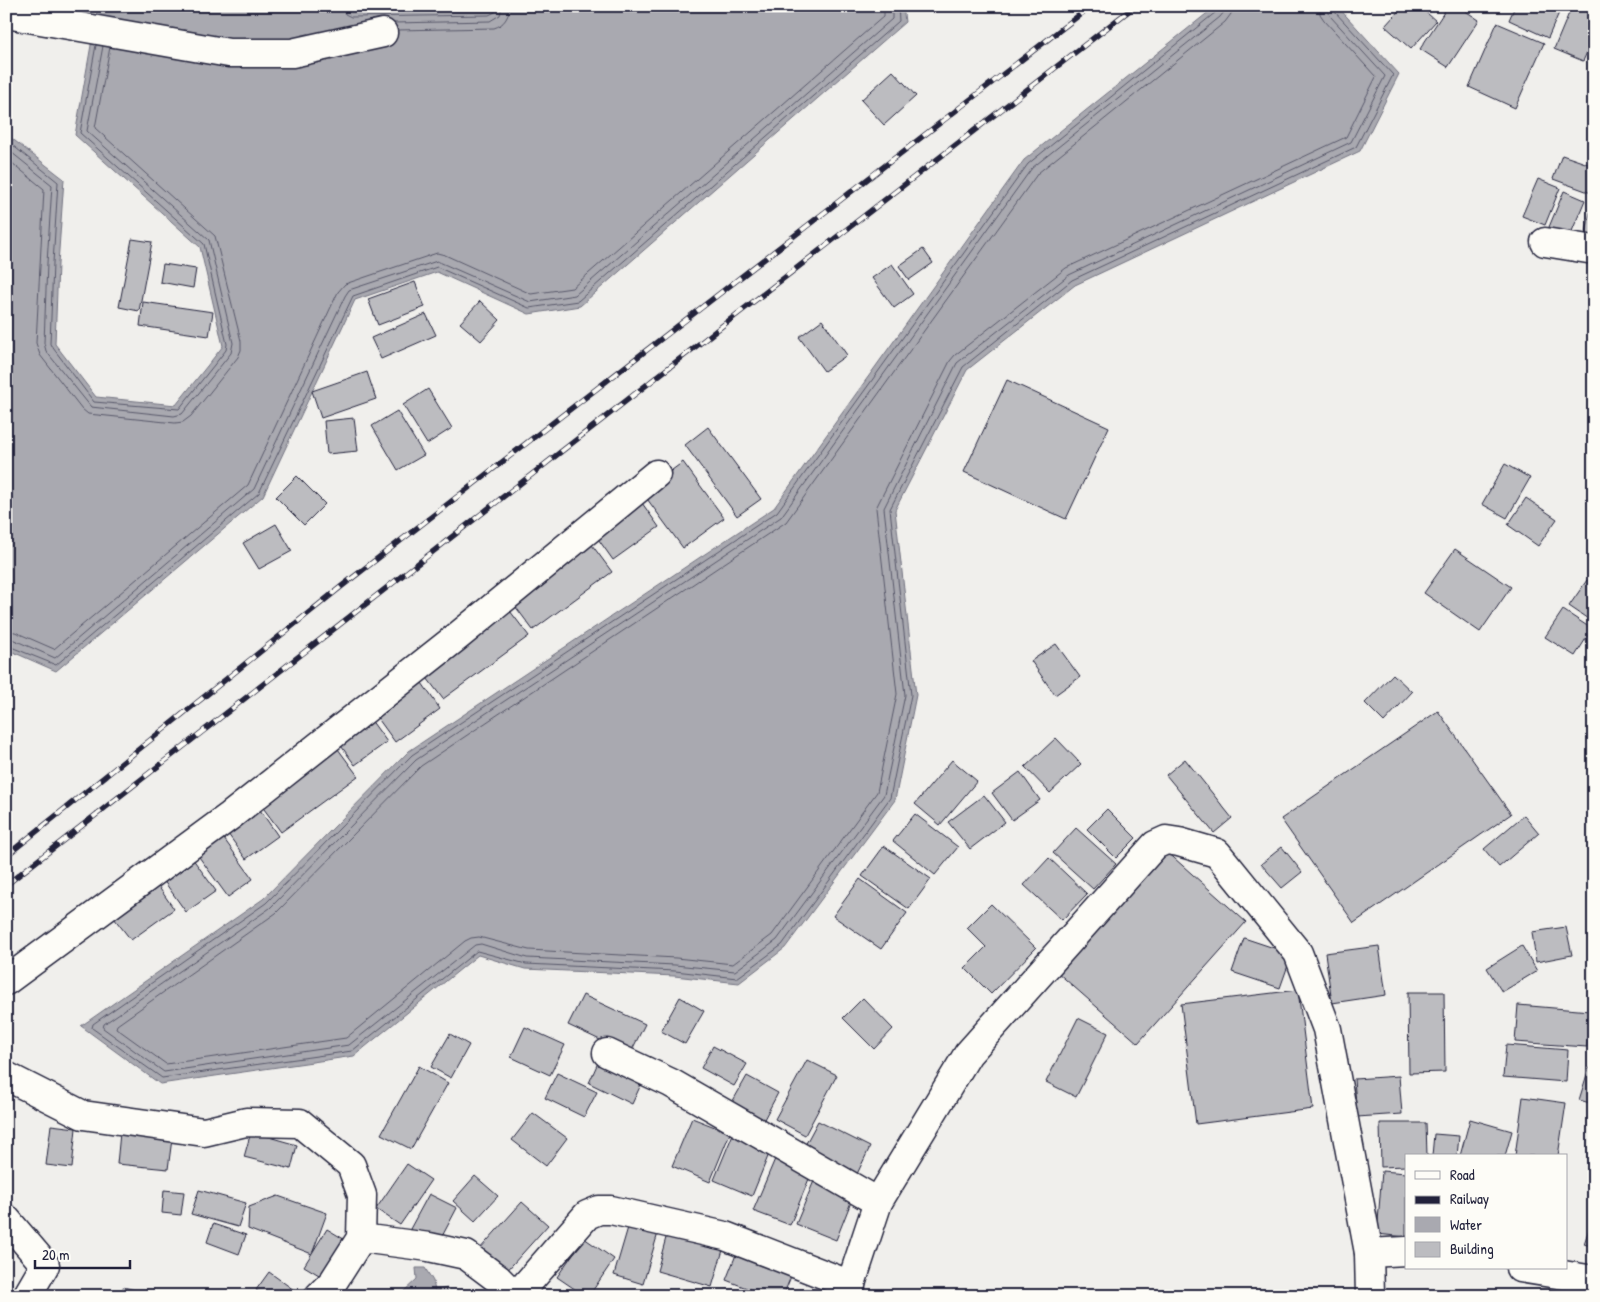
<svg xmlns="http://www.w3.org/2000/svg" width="1600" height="1302" font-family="'Patrick Hand',sans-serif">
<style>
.water{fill:#a9a9b0;stroke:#737381}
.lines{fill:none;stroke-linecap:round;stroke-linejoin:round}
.shore{stroke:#58586a;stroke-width:1}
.building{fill:#bcbcc0;stroke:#22223b}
.minor-casing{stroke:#22223b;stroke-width:31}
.minor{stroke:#fdfcf7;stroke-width:28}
.rail-casing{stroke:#22223b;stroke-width:5.5}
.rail{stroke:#fdfcf7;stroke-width:4;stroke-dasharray:11;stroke-linecap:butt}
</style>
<rect width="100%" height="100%" fill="#f0efec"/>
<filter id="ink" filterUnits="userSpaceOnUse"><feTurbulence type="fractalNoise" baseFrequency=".02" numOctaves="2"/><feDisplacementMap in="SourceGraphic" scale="10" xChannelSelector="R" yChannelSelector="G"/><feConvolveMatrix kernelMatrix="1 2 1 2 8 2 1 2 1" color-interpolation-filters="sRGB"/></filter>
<g filter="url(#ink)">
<g class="water">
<polygon points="98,6 347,6 350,12 489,10 493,6 903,6 905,22 580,306 529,314 437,272 355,300 263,496 56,671 6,649 6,134 64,179 58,264 55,344 96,397 176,405 223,346 200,247 75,135"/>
<polygon points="1216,6 1337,6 1399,74 1360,151 1075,285 967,370 895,510 916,695 895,800 785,948 739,983 674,976 525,969 478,955 354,1056 160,1084 81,1026 263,899 409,751 774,508 1024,160"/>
<polygon points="416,1268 425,1268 433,1281 435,1291 447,1288 448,1296 397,1296 402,1293 417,1279"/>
</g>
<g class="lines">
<g class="shore">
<polyline points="343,6 345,14 351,17 489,15 495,12 496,6"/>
<polyline points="1218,6 1216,12 1028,164 777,512 412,755 266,903 93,1024 92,1028 162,1078 352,1051 477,951 526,964 675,971 737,978 782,945 890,798 911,695 890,509 963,367 1072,280 1356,147 1393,75 1335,12 1333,6"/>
<polyline points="1224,6 1224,12 1220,17 1032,168 781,517 416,760 270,908 104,1024 103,1028 164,1072 349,1045 475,945 481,944 527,958 675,965 735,971 777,940 884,795 905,695 884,508 957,363 1069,275 1351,142 1385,76 1330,16 1327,6"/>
<polyline points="1232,6 1231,14 1225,22 1038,173 786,522 421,766 276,913 117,1025 116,1028 166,1064 346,1038 465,941 471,938 479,937 529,950 676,958 733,964 772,935 877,792 897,694 876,508 950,361 955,355 1066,268 1346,137 1376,77 1324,20 1320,14 1320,6"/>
<polyline points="394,23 490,21 500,15 502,6"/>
<path d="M398 30 494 28C504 25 509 17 510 6"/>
<polyline points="6,140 58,182 53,263 50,344 94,402 179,409 226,350 227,344 204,244 80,133 96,45"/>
<polyline points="6,148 52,185 47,263 44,343 46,351 91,407 174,416 182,414 231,353 233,343 209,240 87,131 103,46"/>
<polyline points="6,158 44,189 36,343 40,355 82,409 88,414 175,423 183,422 191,416 238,357 241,350 241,341 215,236 95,128 110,47"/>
<polyline points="6,631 15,632 54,649 248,485 338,292 345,284 437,253 445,255 531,294 572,288 884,16 884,6"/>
<polyline points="6,638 12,639 55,658 254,489 345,296 349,290 437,261 530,302 575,295 892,19 892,6"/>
<polyline points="6,645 56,665 259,493 353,296 437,267 529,308 578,301 899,21 898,6"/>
</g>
</g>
<g class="building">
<polygon points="1403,6 1419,6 1436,21 1411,49 1385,26"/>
<polygon points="1448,6 1458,6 1479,20 1448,67 1420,49"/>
<polygon points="1515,6 1557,6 1561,8 1548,38 1509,20"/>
<polygon points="1572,6 1594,6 1594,37 1583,61 1554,49"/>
<polygon points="1497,23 1544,43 1515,108 1469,87"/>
<polygon points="893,71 916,96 884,125 861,100"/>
<polygon points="1562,155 1594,166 1594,194 1553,179"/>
<polygon points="1538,179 1560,188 1545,225 1522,216"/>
<polygon points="1564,191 1585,200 1570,236 1549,227"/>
<polygon points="1592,202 1594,202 1594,245 1584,243"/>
<polygon points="132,239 152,242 139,311 119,307"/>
<polygon points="923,249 933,263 909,280 899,266"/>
<polygon points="163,264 196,269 193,288 160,282"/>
<polygon points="892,264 913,294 894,308 872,278"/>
<polygon points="415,282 425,307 378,325 368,299"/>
<polygon points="480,301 500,320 481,341 460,323"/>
<polygon points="143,302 213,312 209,336 140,326"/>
<polygon points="426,314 436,335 381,359 371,338"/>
<polygon points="822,320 847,355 824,371 799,337"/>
<polygon points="367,372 376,399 321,418 312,391"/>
<polygon points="1007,380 1109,427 1066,519 964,472"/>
<polygon points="428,389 452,428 427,444 403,405"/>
<polygon points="397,411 424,455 398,470 372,426"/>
<polygon points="354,418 358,451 327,454 324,421"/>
<polygon points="708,427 761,499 737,516 685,445"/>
<polygon points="683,462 724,518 683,548 642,492"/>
<polygon points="1505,464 1530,478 1507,518 1482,504"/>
<polygon points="297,476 325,504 304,525 276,497"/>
<polygon points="1526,498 1557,519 1538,546 1508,525"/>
<polygon points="642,503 659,527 613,560 596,536"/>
<polygon points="276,524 292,551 259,569 243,543"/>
<polygon points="592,545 612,572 533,630 512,602"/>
<polygon points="1455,549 1511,587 1480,632 1424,593"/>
<polygon points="1587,580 1594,584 1594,623 1569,606"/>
<polygon points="1563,610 1592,629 1575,656 1545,637"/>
<polygon points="510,611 529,636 443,699 424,674"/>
<polygon points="1056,644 1080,677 1055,695 1031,661"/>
<polygon points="1393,674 1412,692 1384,722 1365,703"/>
<polygon points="420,680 440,709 395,742 374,713"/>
<polygon points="1438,711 1511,814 1354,923 1281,819"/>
<polygon points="368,716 387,742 355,765 336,739"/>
<polygon points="1056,738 1081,764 1050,793 1025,767"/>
<polygon points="338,749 358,776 281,832 261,805"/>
<polygon points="1185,759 1232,818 1214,833 1166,775"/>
<polygon points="952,760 977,781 940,825 915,804"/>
<polygon points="1020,772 1040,800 1012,820 992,793"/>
<polygon points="984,795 1005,822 970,849 948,822"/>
<polygon points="1107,809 1136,838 1116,858 1087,829"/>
<polygon points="260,810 278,836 246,859 228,834"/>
<polygon points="915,814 958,847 935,875 893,841"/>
<polygon points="1524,815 1539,833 1499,867 1484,849"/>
<polygon points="1076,828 1116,864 1093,889 1053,853"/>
<polygon points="219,832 253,879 228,897 194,850"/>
<polygon points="884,846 931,879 909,909 862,876"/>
<polygon points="1282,847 1302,872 1282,888 1261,864"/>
<polygon points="1165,850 1246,922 1138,1043 1057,972"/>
<polygon points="190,855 216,891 186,912 161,877"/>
<polygon points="1049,858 1087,894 1062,920 1024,885"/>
<polygon points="860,879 907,913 881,949 833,916"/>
<polygon points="158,886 174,909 131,940 114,918"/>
<polygon points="991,904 1036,948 991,994 965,968 986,947 967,928"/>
<polygon points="1566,927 1572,955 1536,962 1532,932"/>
<polygon points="1244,938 1292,954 1280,988 1232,972"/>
<polygon points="1379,946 1386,995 1332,1003 1325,953"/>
<polygon points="1522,946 1537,971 1502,992 1487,968"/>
<polygon points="1298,990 1313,1109 1196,1124 1181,1004"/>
<polygon points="1408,992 1444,992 1445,1072 1409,1073"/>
<polygon points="583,995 645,1024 630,1054 568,1025"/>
<polygon points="680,997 704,1011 685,1044 661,1031"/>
<polygon points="863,998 893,1029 874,1049 843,1018"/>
<polygon points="1518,1005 1590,1011 1587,1047 1515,1042"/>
<polygon points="1078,1018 1108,1033 1076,1097 1046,1082"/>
<polygon points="525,1027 565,1045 550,1075 511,1057"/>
<polygon points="450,1034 469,1045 451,1078 431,1067"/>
<polygon points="1506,1045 1568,1050 1566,1082 1503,1077"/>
<polygon points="713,1046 747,1064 734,1086 701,1068"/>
<polygon points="600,1058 644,1078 632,1104 589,1083"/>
<polygon points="807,1060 837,1075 805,1135 775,1119"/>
<polygon points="419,1066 448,1083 411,1149 381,1134"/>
<polygon points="1589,1068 1594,1069 1594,1104 1579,1100"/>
<polygon points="557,1073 597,1092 584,1117 545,1098"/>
<polygon points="747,1076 778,1093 762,1123 730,1106"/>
<polygon points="1399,1076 1402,1114 1357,1117 1354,1079"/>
<polygon points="1523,1097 1566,1103 1558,1156 1515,1156"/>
<polygon points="533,1113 567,1138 546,1166 512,1140"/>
<polygon points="692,1118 730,1133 710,1182 672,1166"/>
<polygon points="1470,1119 1512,1131 1505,1156 1460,1156"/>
<polygon points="818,1121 870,1147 856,1176 803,1149"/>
<polygon points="1380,1123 1426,1123 1427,1156 1406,1156 1406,1166 1381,1167"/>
<polygon points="51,1125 76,1128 72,1168 46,1165"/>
<polygon points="251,1132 297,1145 291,1169 244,1157"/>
<polygon points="120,1133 172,1139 168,1169 117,1164"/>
<polygon points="733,1134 771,1149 752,1196 714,1180"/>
<polygon points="1434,1134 1459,1136 1457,1156 1432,1156"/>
<polygon points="775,1159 811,1174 790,1225 753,1211"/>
<polygon points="407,1164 431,1180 400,1225 376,1209"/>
<polygon points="1382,1171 1406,1173 1406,1237 1377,1234"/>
<polygon points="475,1176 498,1196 475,1221 453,1201"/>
<polygon points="816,1176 855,1192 836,1240 796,1224"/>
<polygon points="164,1190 184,1192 181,1215 162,1213"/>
<polygon points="199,1190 246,1203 238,1227 191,1214"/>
<polygon points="429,1194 457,1208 438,1244 410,1229"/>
<polygon points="278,1196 327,1213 312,1254 248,1229 249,1207"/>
<polygon points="522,1202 548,1225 504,1274 478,1251"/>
<polygon points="1594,1214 1594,1247 1584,1244"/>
<polygon points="213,1224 246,1235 239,1254 207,1242"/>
<polygon points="629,1224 658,1233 643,1284 614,1275"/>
<polygon points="327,1229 352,1244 329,1281 304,1266"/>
<polygon points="667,1234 723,1250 712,1287 657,1271"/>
<polygon points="584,1238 614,1259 589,1296 585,1296 557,1277"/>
<polygon points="739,1247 794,1269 783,1296 767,1296 726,1280"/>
<polygon points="269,1272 294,1290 290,1296 265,1296 256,1290"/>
<polygon points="123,1287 143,1292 142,1296 121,1296"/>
<polygon points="1569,1287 1594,1294 1594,1296 1567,1296"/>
</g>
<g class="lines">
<g class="minor-casing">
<g id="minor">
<polyline points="6,14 229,53 292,53 383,33"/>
<polyline points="1545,242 1594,250"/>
<polyline points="6,981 230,816 458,636 656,474"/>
<polyline points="607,1053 671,1083 878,1202"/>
<polyline points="6,1076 83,1115 204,1132 246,1122 300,1123 351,1165 362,1195 361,1238 333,1282 319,1296"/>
<polyline points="6,1219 45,1265 27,1296"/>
<polyline points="361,1238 429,1247 466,1255 498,1279 507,1288 518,1294 587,1215 599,1210 611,1210 725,1236 851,1285"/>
<polyline points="1369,1253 1406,1251"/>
<polyline points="1520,1268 1594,1280"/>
<polyline points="847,1296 878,1202 968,1054 1155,845 1166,840 1179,842 1217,853 1298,953 1327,1029 1369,1253 1370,1296"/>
</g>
</g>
<use href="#minor" class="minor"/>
<g class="rail-casing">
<g id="rail">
<polyline points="6,856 342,586 1091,6"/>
<polyline points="6,885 722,326 1135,6"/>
</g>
</g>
<use href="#rail" class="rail"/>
</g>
</g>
<rect width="1600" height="1302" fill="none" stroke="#fdfcf7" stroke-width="25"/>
<rect x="12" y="12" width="1575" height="1277" fill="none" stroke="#22223b" stroke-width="2" filter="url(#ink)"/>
<rect x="1405" y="1154" width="162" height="115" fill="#fdfcf7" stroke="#a5a5ac"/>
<rect x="1415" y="1171" width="25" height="8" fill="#fdfcf7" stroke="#a5a5ac"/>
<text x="1450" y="1180" font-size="15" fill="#22223b">Road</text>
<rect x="1415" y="1196" width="25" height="8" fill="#22223b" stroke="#a5a5ac"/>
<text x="1450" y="1204" font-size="15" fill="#22223b">Railway</text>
<rect x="1415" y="1217" width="25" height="15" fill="#a9a9b0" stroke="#a5a5ac"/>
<text x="1450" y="1230" font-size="15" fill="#22223b">Water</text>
<rect x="1415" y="1242" width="25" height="15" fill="#bcbcc0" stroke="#a5a5ac"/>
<text x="1450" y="1254" font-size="15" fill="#22223b">Building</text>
<path d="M35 1260v8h95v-8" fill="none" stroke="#22223b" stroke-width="2.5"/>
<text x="42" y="1260" font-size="15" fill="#22223b" stroke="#fdfcf7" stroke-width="4" paint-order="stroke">20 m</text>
</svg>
